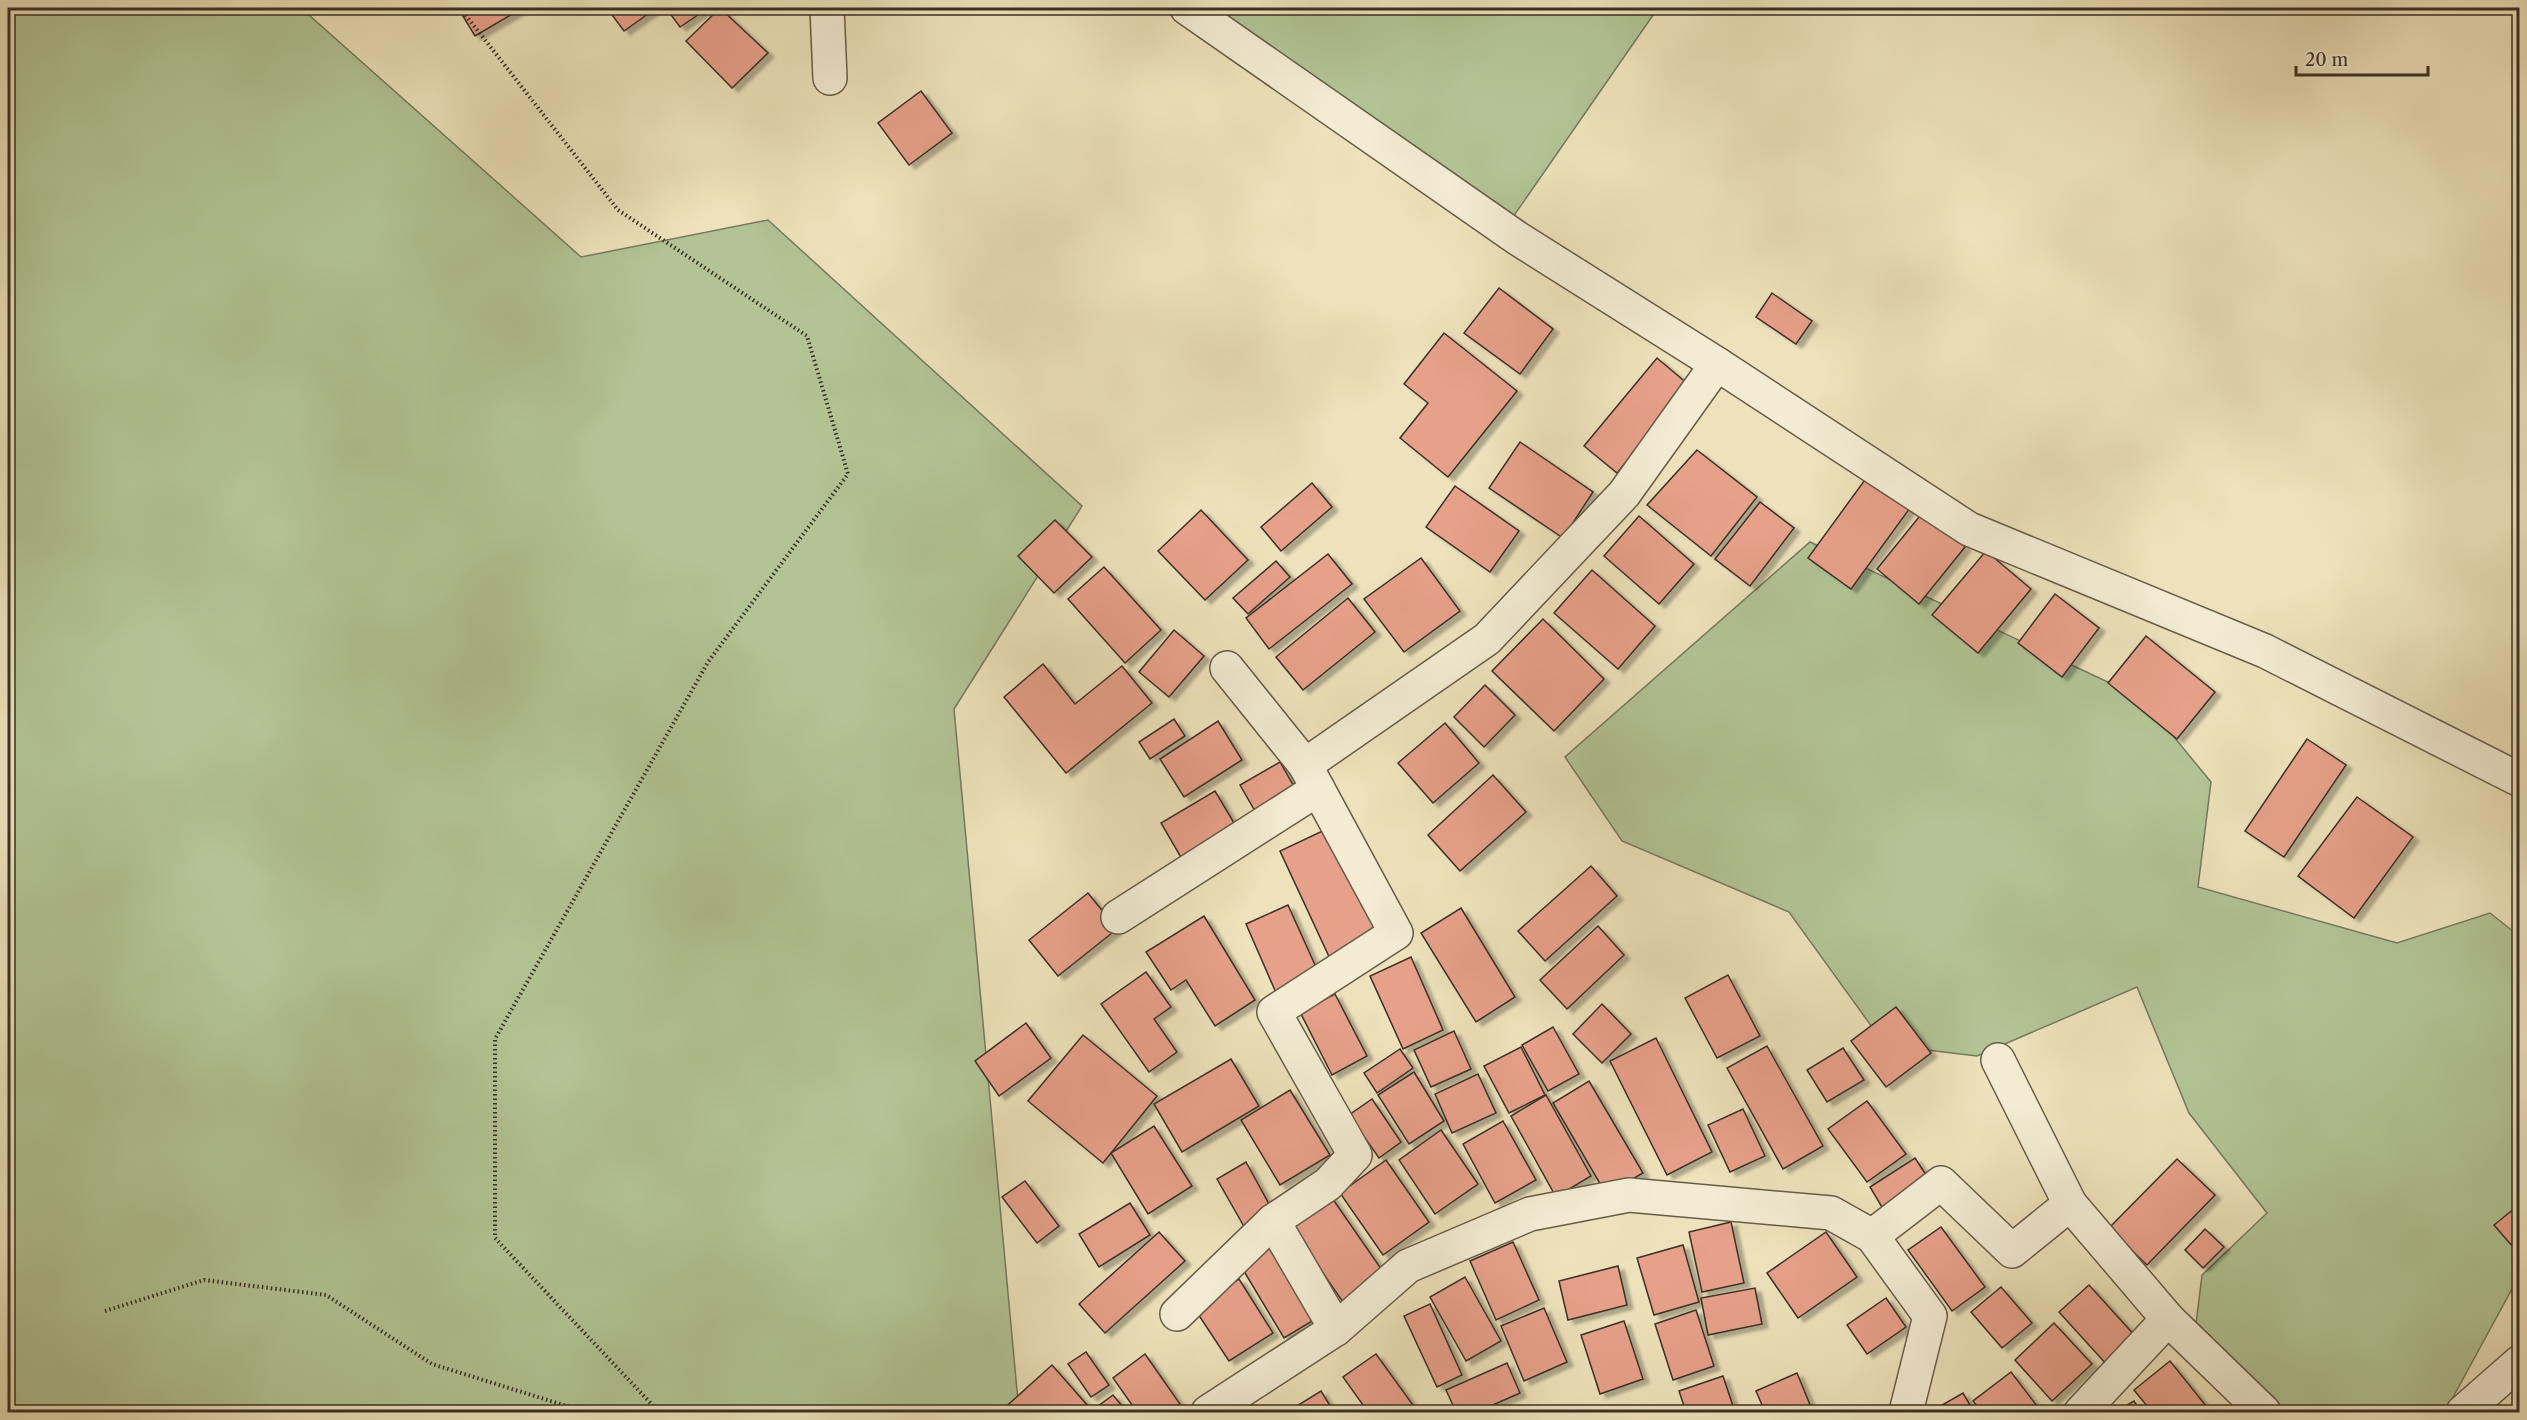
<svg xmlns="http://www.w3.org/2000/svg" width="2527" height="1420" font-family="'Libre Caslon Text',serif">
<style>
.green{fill:#b2c495;stroke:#767a5e;stroke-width:1.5}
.building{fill:#e7a08a;stroke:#3a3026;stroke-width:1.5;filter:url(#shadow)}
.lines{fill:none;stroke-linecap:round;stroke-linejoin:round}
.minor-casing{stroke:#675c4b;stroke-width:36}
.path{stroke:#3a3026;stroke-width:4;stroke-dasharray:1.5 3;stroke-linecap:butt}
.minor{stroke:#f3ecd3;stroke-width:33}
</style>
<defs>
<filter id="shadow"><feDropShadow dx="6" dy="4" stdDeviation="1.5" flood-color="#0004"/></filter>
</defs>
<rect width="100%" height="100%" fill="#ede2bb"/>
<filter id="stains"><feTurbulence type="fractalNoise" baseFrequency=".00333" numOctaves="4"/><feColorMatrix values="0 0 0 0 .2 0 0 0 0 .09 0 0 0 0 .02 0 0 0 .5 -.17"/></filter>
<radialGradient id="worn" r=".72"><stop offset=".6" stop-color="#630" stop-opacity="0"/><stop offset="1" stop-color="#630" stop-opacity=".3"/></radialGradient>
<g class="green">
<polygon points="8,8 301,8 581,257 768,220 1082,506 954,709 1019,1412 8,1412"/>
<polygon points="1216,8 1658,8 1504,230"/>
<polygon points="1810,542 2142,698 2211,782 2198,887 2397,943 2490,913 2519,936 2519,1276 2445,1412 2254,1412 2192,1356 2202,1275 2267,1213 2189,1113 2137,987 1977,1056 1885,1045 1789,912 1622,841 1565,757"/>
</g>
<g class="building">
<polygon points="458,8 520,8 521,9 475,36"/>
<polygon points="607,8 654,8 655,9 624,31"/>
<polygon points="666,8 708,8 680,27"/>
<polygon points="720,8 768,53 732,88 686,41"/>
<polygon points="921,91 952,133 909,165 878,123"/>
<polygon points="1499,288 1553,329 1520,374 1464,333"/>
<polygon points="1772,293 1812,321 1796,344 1756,317"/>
<polygon points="1444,333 1517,391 1448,477 1400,438 1428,403 1404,384"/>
<polygon points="1657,358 1689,385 1617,473 1584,446"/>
<polygon points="1520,442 1593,492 1563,538 1489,488"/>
<polygon points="1697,450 1757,497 1711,556 1647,505"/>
<polygon points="1867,477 1910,508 1851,589 1808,558"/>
<polygon points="1312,483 1332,507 1281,551 1261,527"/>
<polygon points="1455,486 1519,531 1490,572 1426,527"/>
<polygon points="1760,502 1794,528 1750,586 1715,559"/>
<polygon points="1201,510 1248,560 1205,600 1158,551"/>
<polygon points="1923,512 1965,547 1919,604 1877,569"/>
<polygon points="1639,516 1694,564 1659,604 1604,556"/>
<polygon points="1055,520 1092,557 1054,593 1018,556"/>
<polygon points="1986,551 2031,589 1978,653 1932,615"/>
<polygon points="1328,554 1352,584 1269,649 1246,618"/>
<polygon points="1421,558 1460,611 1404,652 1364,599"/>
<polygon points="1276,561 1290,577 1248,614 1233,598"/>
<polygon points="1104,567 1161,630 1125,663 1068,599"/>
<polygon points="1592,570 1655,626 1618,669 1554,613"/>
<polygon points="2055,594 2099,628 2062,677 2018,643"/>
<polygon points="1348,598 1375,632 1303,690 1276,657"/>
<polygon points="1543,619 1604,679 1554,731 1492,671"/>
<polygon points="1174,630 1204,656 1169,697 1139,672"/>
<polygon points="2146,636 2215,692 2177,739 2108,683"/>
<polygon points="1043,664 1075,704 1122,666 1152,703 1066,773 1004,697"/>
<polygon points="1485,685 1515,715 1484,747 1454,717"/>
<polygon points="1174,719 1185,736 1150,759 1139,742"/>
<polygon points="1218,721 1242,760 1184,797 1160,759"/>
<polygon points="1445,723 1479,763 1433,803 1398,763"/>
<polygon points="2307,739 2346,765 2284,857 2245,831"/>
<polygon points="1280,762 1300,797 1259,818 1240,785"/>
<polygon points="1493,775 1526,812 1460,871 1428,835"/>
<polygon points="1215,791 1240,833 1186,866 1161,823"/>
<polygon points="2357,797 2413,837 2354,918 2298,876"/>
<polygon points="1331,827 1384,939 1332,963 1280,851"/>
<polygon points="1591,866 1617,896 1545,961 1518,931"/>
<polygon points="1088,893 1117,929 1058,976 1029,940"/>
<polygon points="1288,905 1320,976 1277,995 1246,924"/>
<polygon points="1461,908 1515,997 1476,1022 1421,933"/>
<polygon points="1204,916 1255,1000 1215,1026 1186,980 1171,990 1146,952"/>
<polygon points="1598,926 1624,955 1567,1009 1540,980"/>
<polygon points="1411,957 1443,1030 1403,1049 1370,976"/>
<polygon points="1146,972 1171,1007 1154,1019 1177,1052 1149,1072 1101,1004"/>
<polygon points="1728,975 1760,1036 1717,1058 1685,998"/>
<polygon points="1335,994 1367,1056 1332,1075 1300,1012"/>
<polygon points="1602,1004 1631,1034 1602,1063 1573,1034"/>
<polygon points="1896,1007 1931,1053 1886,1087 1851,1041"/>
<polygon points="1026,1023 1051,1058 999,1096 975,1061"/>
<polygon points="1553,1027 1579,1074 1548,1091 1522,1045"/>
<polygon points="1454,1031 1471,1069 1431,1087 1414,1050"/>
<polygon points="1083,1035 1157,1096 1103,1163 1028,1101"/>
<polygon points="1656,1038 1712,1152 1667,1175 1610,1061"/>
<polygon points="1767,1046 1823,1146 1783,1169 1727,1068"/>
<polygon points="1521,1047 1545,1095 1509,1113 1484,1066"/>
<polygon points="1843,1048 1864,1080 1827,1102 1807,1070"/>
<polygon points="1400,1049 1413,1068 1377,1093 1364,1073"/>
<polygon points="1231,1059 1259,1106 1182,1152 1154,1104"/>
<polygon points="1414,1072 1444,1121 1409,1144 1378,1095"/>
<polygon points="1478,1074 1496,1113 1452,1133 1435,1094"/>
<polygon points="1589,1081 1643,1173 1606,1194 1553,1103"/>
<polygon points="1290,1090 1330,1155 1280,1185 1241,1120"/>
<polygon points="1546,1095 1591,1176 1556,1197 1511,1116"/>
<polygon points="1372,1099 1401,1142 1379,1158 1349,1115"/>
<polygon points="1867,1101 1906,1154 1867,1182 1828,1129"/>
<polygon points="1743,1109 1765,1156 1730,1172 1708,1125"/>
<polygon points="1503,1121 1536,1180 1495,1203 1463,1144"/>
<polygon points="1154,1126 1192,1186 1148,1214 1111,1153"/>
<polygon points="1441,1130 1478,1184 1435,1214 1399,1160"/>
<polygon points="1915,1158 1932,1184 1886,1214 1870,1187"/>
<polygon points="2177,1159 2215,1195 2147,1265 2109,1228"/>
<polygon points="1386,1160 1429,1222 1383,1255 1340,1193"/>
<polygon points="1246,1162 1274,1213 1246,1230 1217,1179"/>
<polygon points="1025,1181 1059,1226 1037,1243 1002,1197"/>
<polygon points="1330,1195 1384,1273 1343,1302 1289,1224"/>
<polygon points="1130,1203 1150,1235 1099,1267 1079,1234"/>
<polygon points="2520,1204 2520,1255 2494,1225"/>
<polygon points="1731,1222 1744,1283 1702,1292 1689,1232"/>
<polygon points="1941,1227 1985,1287 1952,1311 1908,1250"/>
<polygon points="2205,1229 2224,1247 2203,1268 2185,1250"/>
<polygon points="1159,1232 1185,1261 1105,1333 1079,1304"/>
<polygon points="1826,1232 1857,1277 1798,1318 1767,1273"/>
<polygon points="1277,1240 1322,1315 1284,1338 1239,1263"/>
<polygon points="1513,1242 1539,1300 1496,1320 1470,1261"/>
<polygon points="1683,1245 1699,1302 1654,1315 1637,1258"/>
<polygon points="1618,1266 1627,1305 1568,1320 1559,1281"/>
<polygon points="1465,1277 1501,1341 1466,1361 1430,1297"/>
<polygon points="1239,1279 1273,1333 1229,1361 1194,1308"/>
<polygon points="2089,1285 2137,1338 2108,1366 2059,1312"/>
<polygon points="2001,1287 2032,1323 2002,1348 1971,1312"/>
<polygon points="1755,1288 1762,1324 1708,1335 1701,1298"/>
<polygon points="1886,1298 1906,1327 1867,1354 1847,1325"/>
<polygon points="1430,1304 1462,1375 1437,1387 1404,1316"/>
<polygon points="1544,1308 1567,1362 1524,1381 1501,1326"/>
<polygon points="1696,1310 1714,1366 1673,1380 1655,1324"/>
<polygon points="1624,1321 1643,1379 1600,1394 1581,1335"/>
<polygon points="2054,1323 2092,1364 2052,1401 2015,1360"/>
<polygon points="1086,1352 1109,1385 1091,1397 1068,1364"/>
<polygon points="1145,1354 1180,1404 1168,1412 1137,1412 1113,1378"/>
<polygon points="1376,1354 1418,1412 1368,1412 1343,1377"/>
<polygon points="2170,1361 2211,1412 2152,1412 2134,1390"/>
<polygon points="1507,1363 1520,1393 1477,1412 1456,1412 1446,1390"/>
<polygon points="1052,1365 1088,1406 1080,1412 1000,1412"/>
<polygon points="2011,1372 2040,1410 2037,1412 1982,1412 1973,1401"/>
<polygon points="1797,1373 1813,1412 1765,1412 1756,1391"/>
<polygon points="1723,1376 1735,1412 1686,1412 1679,1391"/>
<polygon points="1321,1391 1334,1412 1287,1412"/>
<polygon points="1963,1393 1974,1412 1930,1412"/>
<polygon points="1113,1395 1127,1412 1090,1412"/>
<polygon points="2134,1401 2141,1412 2115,1412"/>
</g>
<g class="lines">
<g class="minor-casing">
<g id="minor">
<polyline points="827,8 830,78"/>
<polyline points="1187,8 1517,238 1717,364 1969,529 2265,651 2520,780"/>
<polyline points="1305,765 1487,639 1624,494 1717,364"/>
<polyline points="1118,917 1318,789"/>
<polyline points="1998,1060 2070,1204 2168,1319 2264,1412"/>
<polyline points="1872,1236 1941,1183 2012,1251 2070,1204"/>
<polyline points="1177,1314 1273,1221 1328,1184 1355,1155 1274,1012 1396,933 1305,765 1227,668"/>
<polyline points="1336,1329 1408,1266 1530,1214 1629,1195 1831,1213 1872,1236 1930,1316 1906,1412"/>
<polyline points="1208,1412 1336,1329 1273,1221"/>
<polyline points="2081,1412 2168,1319"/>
<polyline points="2463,1412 2520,1362"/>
</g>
</g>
<g class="path">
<polyline points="460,8 618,210 807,336 848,474 708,662 495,1039 495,1238 659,1412"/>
<polyline points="105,1311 204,1280 326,1295 432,1364 586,1412"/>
</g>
<use href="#minor" class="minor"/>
</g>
<rect width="2527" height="1420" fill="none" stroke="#ede2bb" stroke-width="30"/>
<rect x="9" y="9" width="2509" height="1402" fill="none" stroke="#3a3026" stroke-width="3"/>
<rect x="15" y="15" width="2497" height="1390" fill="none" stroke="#3a3026" stroke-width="1.5"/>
<path d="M2296 66v9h132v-9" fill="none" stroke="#3a3026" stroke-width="3"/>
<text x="2305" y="66" font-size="18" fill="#3a3026" stroke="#f3ecd3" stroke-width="4.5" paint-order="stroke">20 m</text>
<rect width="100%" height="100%" filter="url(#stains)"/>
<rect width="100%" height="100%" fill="url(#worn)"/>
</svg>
